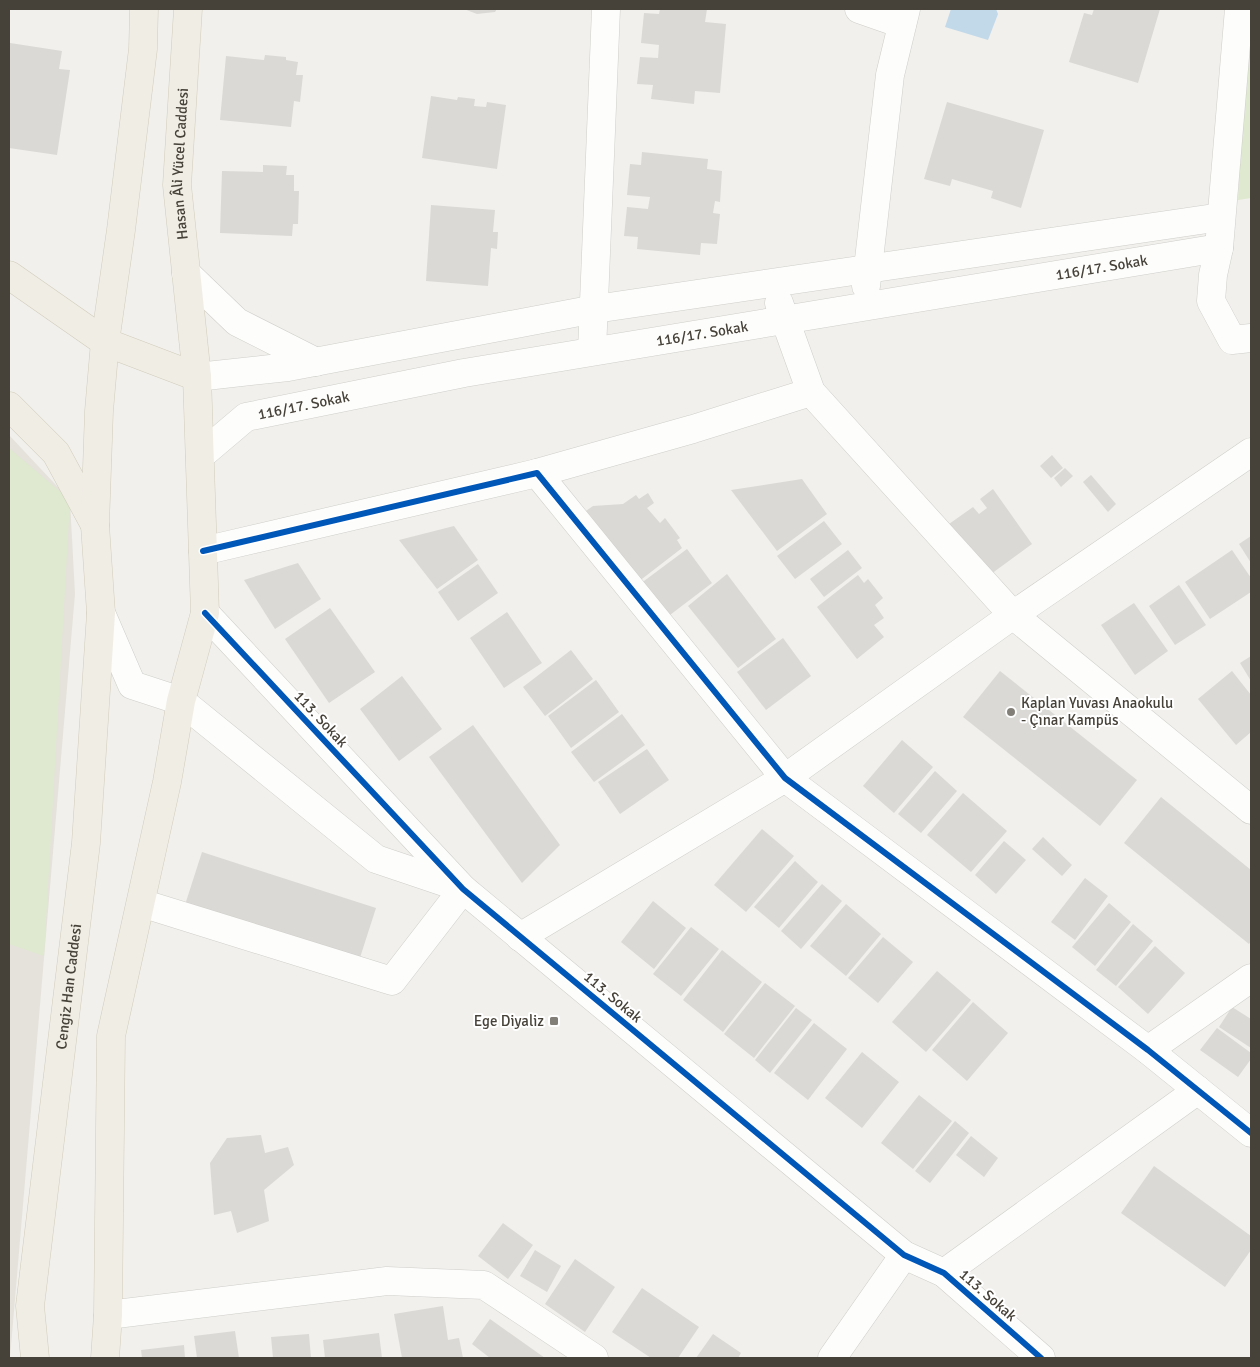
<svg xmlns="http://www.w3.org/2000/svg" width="1260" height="1367" font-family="Signika,sans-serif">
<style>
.residential{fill:#e5e2db}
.green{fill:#dee9cf}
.water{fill:#c2d9ea}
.building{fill:#dbd9d5}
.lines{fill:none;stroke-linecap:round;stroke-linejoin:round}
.minor-casing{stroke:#cfceca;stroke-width:29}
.major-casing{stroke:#d1ccbc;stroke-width:29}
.minor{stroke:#fdfdfc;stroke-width:28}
.major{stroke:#f0ede5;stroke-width:28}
.cycleway-casing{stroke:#fff;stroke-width:9}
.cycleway{stroke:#0057b8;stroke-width:6}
.poi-dot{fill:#827f78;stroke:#fff;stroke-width:2}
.labels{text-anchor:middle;stroke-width:4;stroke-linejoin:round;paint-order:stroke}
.street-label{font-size:15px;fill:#474239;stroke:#fff}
.poi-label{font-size:15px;fill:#474239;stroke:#fff;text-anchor:start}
</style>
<rect width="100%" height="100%" fill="#f1f0ec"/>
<polygon class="residential" points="9,435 70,500 75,594 10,1358"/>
<g class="green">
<polygon points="1248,9 1251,9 1251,198 1238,200"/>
<polygon points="9,448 70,500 44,956 9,944"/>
</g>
<polygon class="water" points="951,9 996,9 998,14 988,40 945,27"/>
<g class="building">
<polygon points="464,9 497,9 495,12 477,14"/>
<polygon points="660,9 707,9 705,22 726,24 720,93 695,91 694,104 651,99 653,85 637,84 640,57 658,58 659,45 641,43 644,13 659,14"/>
<polygon points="1094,9 1160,9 1138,83 1069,62 1084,13 1092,15"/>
<polygon points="10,43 62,51 59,69 70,70 57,155 9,148"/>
<polygon points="265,55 286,57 286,60 298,62 296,75 303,75 300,102 294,101 291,127 220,120 226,56 264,60"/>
<polygon points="431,96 457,100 458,97 475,99 474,106 486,107 487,102 506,105 497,169 422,158"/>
<polygon points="947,102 1044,130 1021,208 991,198 993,191 952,179 950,186 924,179"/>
<polygon points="642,152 708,159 707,169 722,171 720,202 715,201 713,213 720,214 717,244 701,243 700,255 637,249 638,237 624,236 627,207 648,209 650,197 627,195 630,164 641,165"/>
<polygon points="263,165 287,166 286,175 294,175 294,191 299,191 298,224 293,224 292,236 220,233 222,171 263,172"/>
<polygon points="431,205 495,210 493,232 498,232 497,249 491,248 488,286 426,281"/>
<polygon points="1052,455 1063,468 1051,478 1040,466"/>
<polygon points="1065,468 1073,476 1061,487 1054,478"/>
<polygon points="1091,475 1116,504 1108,512 1083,482"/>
<polygon points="802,479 827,514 777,551 731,490"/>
<polygon points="993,489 1032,544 987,577 949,524 973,507 979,514 987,508 980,499"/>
<polygon points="648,493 654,503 647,508 660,523 665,518 680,538 677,540 682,548 638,582 583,513 593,506 623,504 636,495 639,499"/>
<polygon points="824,521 842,544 795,579 777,556"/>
<polygon points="454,526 478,560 437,589 399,540"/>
<polygon points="1251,536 1251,563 1239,544"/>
<polygon points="687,549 712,583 666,618 640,584"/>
<polygon points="848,550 862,568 824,597 810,579"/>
<polygon points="1232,550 1251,578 1251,592 1210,619 1185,582"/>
<polygon points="298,563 321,599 275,629 244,580"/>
<polygon points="478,564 498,593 458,621 438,592"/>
<polygon points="727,574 776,639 738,668 688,606"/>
<polygon points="858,575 864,583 868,579 883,598 875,605 884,618 874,625 884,637 857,659 817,607"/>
<polygon points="1179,585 1206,625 1175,645 1149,606"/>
<polygon points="1134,603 1168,651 1135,675 1101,625"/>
<polygon points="330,608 375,672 329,703 285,639"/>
<polygon points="507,612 542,663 504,688 470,638"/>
<polygon points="783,638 811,676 766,710 737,672"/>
<polygon points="571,650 593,679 545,716 523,687"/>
<polygon points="1251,656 1251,681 1240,663"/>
<polygon points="1000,671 1137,780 1100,826 963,717"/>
<polygon points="1232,671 1251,695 1251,732 1236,745 1198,699"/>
<polygon points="402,676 442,729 399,761 360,709"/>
<polygon points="596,680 619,712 571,748 548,716"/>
<polygon points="622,714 645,745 594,782 571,752"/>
<polygon points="473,725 560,845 522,883 429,757"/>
<polygon points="902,740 933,767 894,813 863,786"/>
<polygon points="647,749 669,780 620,814 598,782"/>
<polygon points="935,771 957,791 921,833 898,814"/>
<polygon points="963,793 1007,831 971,872 927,835"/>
<polygon points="1161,797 1251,870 1251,941 1249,944 1124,843"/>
<polygon points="762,829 794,856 746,912 714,885"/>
<polygon points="1043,837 1072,865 1062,876 1032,849"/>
<polygon points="1004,841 1026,860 996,894 975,875"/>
<polygon points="202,852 376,908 357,967 183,911"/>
<polygon points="795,861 818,882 779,928 754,907"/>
<polygon points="1085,878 1108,896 1075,940 1051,922"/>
<polygon points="822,884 842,901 801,949 781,931"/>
<polygon points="653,901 686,928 654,969 621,942"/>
<polygon points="1109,903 1131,922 1095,966 1072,947"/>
<polygon points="846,904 881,934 846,976 810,946"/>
<polygon points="1133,924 1153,941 1116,986 1096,970"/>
<polygon points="691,927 719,949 681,996 653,974"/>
<polygon points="883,937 913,962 878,1003 848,978"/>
<polygon points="1155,946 1185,973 1148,1014 1118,987"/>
<polygon points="722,950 762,982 723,1032 683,1000"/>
<polygon points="937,971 971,1000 926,1052 892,1022"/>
<polygon points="765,983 795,1006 754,1058 724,1034"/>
<polygon points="973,1002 1008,1033 967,1081 932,1050"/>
<polygon points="1232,1007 1251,1019 1251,1048 1219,1027"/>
<polygon points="796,1008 812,1020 770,1073 755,1060"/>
<polygon points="814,1023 847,1049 808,1100 774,1073"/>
<polygon points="1217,1028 1251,1053 1251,1059 1238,1077 1200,1050"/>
<polygon points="862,1052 899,1082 862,1128 825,1098"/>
<polygon points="919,1095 952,1121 913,1169 881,1143"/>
<polygon points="955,1121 969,1133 930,1183 915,1171"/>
<polygon points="261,1135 265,1153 288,1147 294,1165 264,1190 269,1221 237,1233 231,1211 214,1215 210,1163 227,1138"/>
<polygon points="971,1136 998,1158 984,1177 956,1155"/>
<polygon points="1154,1166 1251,1236 1251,1250 1225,1287 1121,1213"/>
<polygon points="503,1223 533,1245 508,1279 478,1256"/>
<polygon points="535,1250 561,1266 547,1292 520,1276"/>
<polygon points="575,1259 615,1287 585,1332 545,1304"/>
<polygon points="642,1288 699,1327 678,1358 651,1358 612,1332"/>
<polygon points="443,1306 448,1340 459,1338 463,1358 402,1358 394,1314"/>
<polygon points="490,1319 545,1358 490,1358 472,1344"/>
<polygon points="235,1331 239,1358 197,1358 194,1336"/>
<polygon points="379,1333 382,1358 325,1358 323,1340"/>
<polygon points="309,1334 311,1358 273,1358 271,1337"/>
<polygon points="713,1334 741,1353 738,1358 696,1358"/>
<polygon points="184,1345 185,1358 142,1358 141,1350"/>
</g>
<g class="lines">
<g class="minor-casing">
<g id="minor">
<polyline points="859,9 902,24"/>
<polyline points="1239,9 1219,248 1213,275 1211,301 1232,340 1251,338"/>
<polyline points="186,273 237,322 316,362"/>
<polyline points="866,286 890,75 906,9"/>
<polyline points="779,303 811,392 1013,615 1251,810"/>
<polyline points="592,351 606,9"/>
<polyline points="197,377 288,367 595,309 1221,217"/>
<path id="s1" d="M200 456 246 417 464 373 1219 248"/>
<polyline points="537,473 693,429 811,392"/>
<polyline points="203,551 537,473 785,778 1148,1050 1251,1133"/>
<polyline points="101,613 132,685 181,701 376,859 459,887"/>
<polyline points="205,613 463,889 904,1255 944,1273 1041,1358"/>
<polyline points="141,903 392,981 463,889"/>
<polyline points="520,937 785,778 1013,615 1251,452"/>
<polyline points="1148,1050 1251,978"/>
<polyline points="944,1273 1198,1090"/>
<polyline points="108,1315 387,1281 484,1285 594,1358"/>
<polyline points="832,1358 904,1255"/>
</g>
</g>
<g class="major-casing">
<g id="major">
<polyline points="9,275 105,342 197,377"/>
<polyline points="9,406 56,453 95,525"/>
<path id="s2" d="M35 1358 30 1306 86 843 101 613 95 525 99 411 105 342 121 230 143 49 144 9"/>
<path id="s3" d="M105 1358 108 1315 111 1036 167 782 181 701 205 613 197 377 177 185 188 9"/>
</g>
</g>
<use href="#minor" class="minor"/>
<use href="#major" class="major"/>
<g class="cycleway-casing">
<g id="cycleway">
<polyline points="203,551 537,473 785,778 1148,1050 1251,1133"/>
<polyline points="205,613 463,889 904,1255 944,1273 1041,1358"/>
</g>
</g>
<use href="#cycleway" class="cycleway"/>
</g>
<g class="poi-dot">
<circle cx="1011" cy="712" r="5"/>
<rect x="549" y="1016" width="10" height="10" rx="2.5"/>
</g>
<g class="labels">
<g class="street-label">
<text dy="5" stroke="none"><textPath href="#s3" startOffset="1206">Hasan Âli Yücel Caddesi</textPath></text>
<text dy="5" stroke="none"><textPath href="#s1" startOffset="929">116/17. Sokak</textPath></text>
<text dy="5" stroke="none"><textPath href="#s1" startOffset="524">116/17. Sokak</textPath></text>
<text dy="5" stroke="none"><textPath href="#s1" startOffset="119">116/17. Sokak</textPath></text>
<text transform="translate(321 719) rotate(47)" y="5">113. Sokak</text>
<text dy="5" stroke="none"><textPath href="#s2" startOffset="374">Cengiz Han Caddesi</textPath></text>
<text transform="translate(613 997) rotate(40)" y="5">113. Sokak</text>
<text transform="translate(988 1295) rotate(41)" y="5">113. Sokak</text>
</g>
<g class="poi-label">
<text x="1021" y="708">Kaplan Yuvası Anaokulu<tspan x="1021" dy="17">- Çınar Kampüs</tspan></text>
<text x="544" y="1026" text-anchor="end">Ege Diyaliz</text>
</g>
</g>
<rect width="1260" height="1367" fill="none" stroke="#474239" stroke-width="20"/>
</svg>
